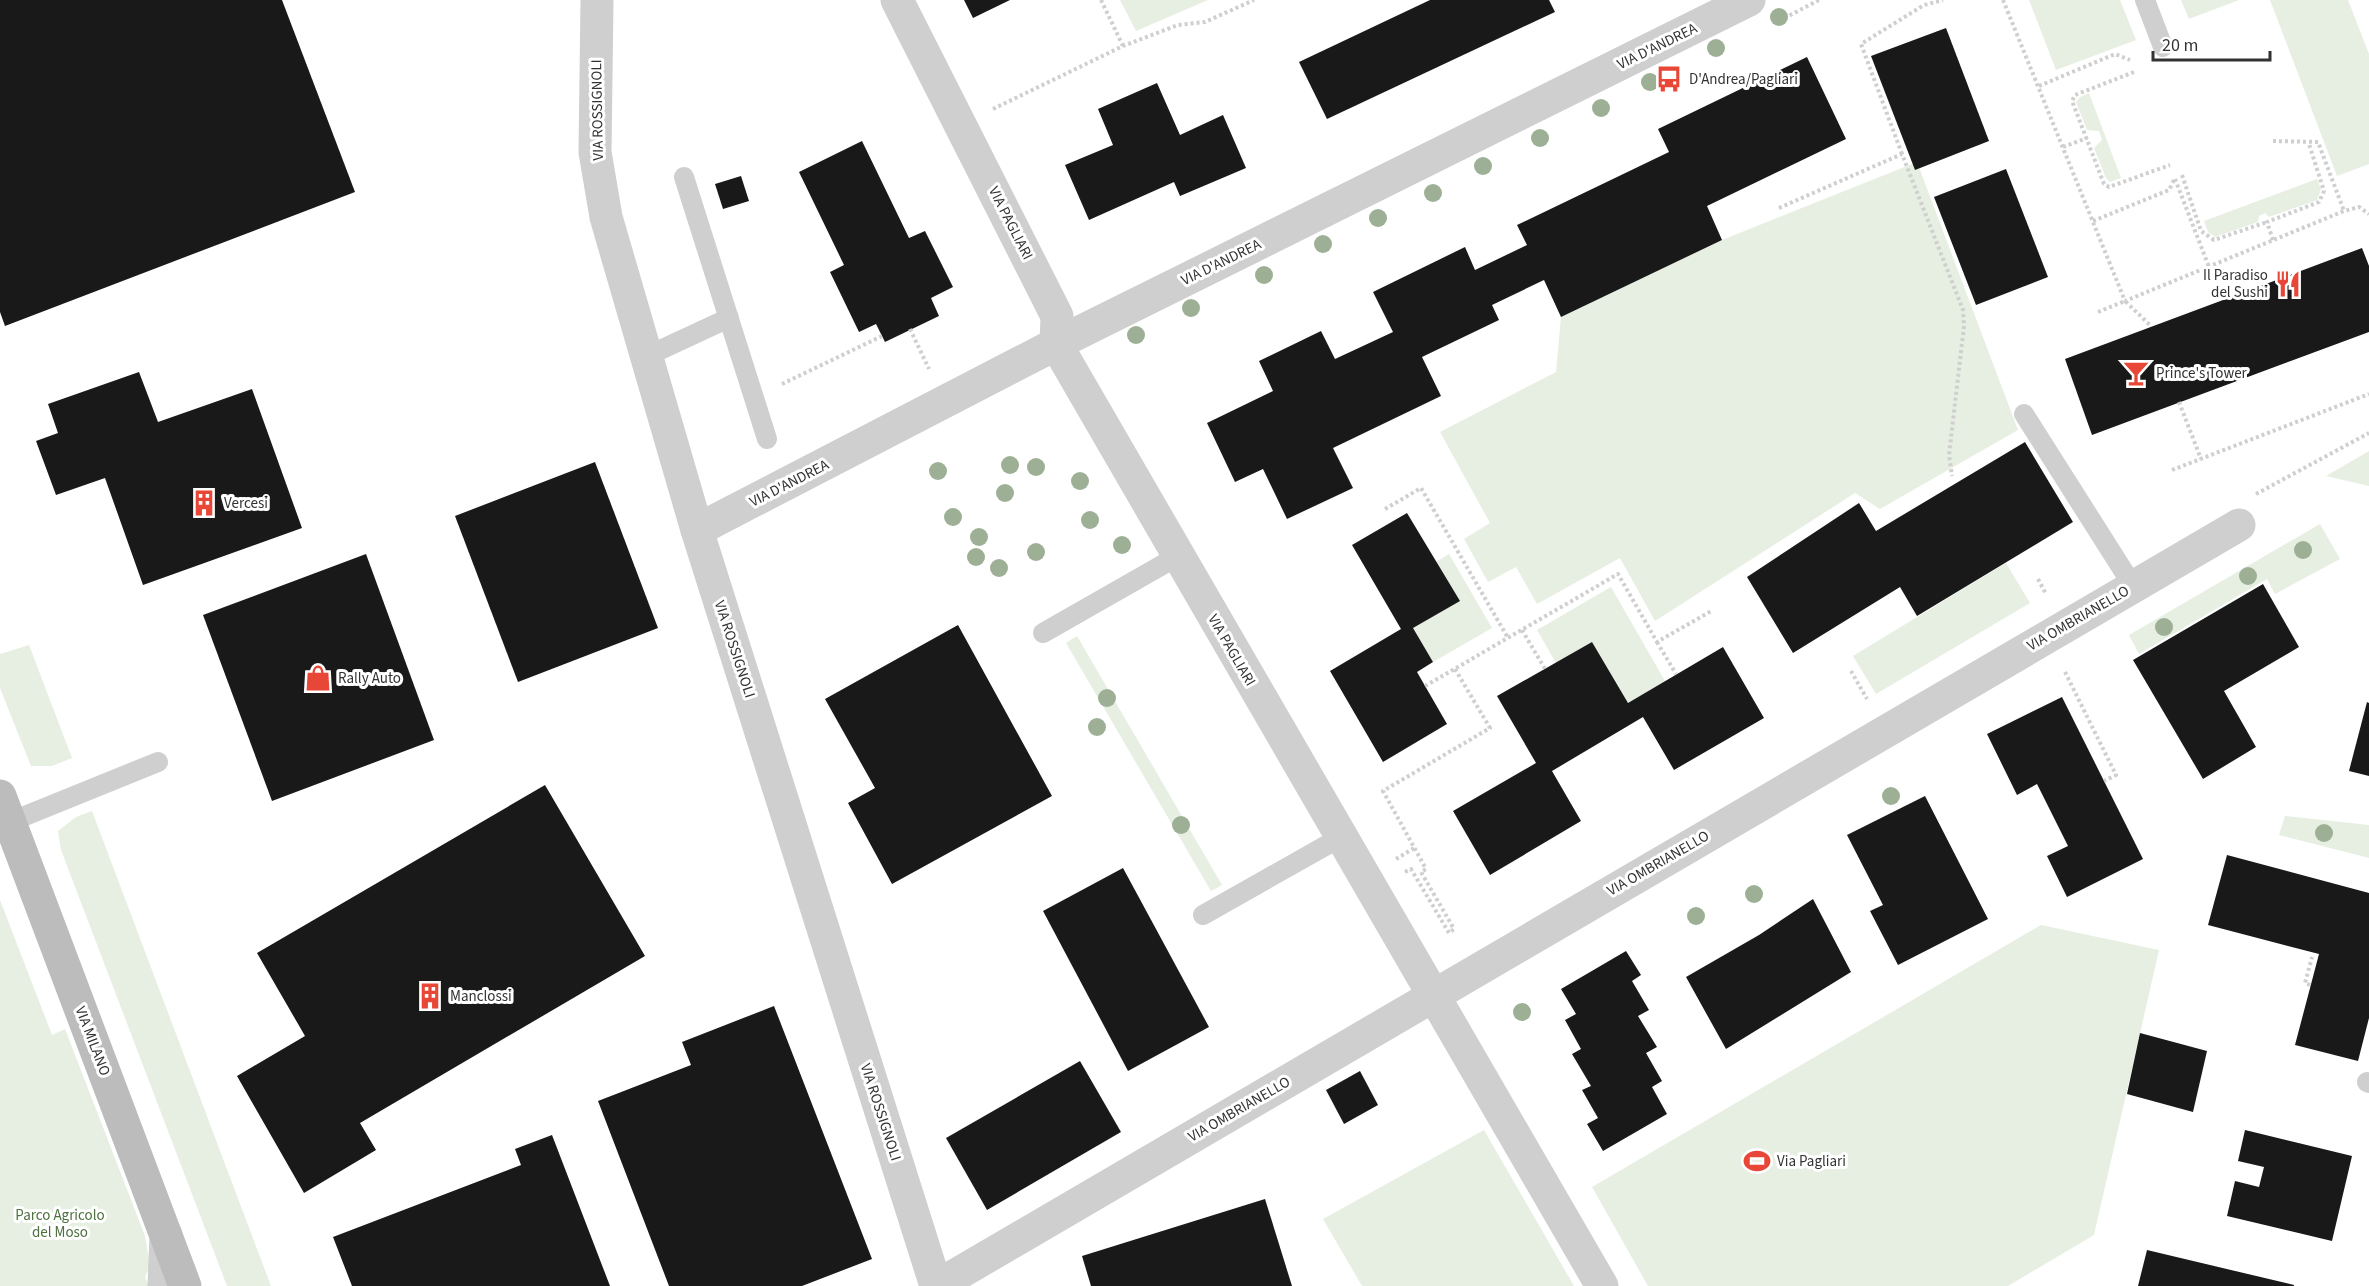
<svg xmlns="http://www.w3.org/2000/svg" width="2369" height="1286" font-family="'Source Sans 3',sans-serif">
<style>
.green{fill:#e6efe1}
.building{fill:#191919}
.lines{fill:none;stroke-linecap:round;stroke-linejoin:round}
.path{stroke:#cfcfcf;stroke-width:4;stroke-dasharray:3 3;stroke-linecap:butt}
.service{stroke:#cfcfcf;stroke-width:20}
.minor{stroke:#cfcfcf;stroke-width:33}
.secondary{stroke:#bcbcbc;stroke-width:33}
.tree{fill:#9db095}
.labels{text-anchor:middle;stroke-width:6;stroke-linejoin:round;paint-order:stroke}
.street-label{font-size:15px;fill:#323232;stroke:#fff}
.poi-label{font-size:15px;fill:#323232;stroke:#fff;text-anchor:start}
.park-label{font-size:15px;fill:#4d703e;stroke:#fff}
</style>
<rect width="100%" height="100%" fill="#fff"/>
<g class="green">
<polygon points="1120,0 1208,0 1136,31"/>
<polygon points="2029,0 2120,0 2136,40 2056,70"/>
<polygon points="2181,0 2239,0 2189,19"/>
<polygon points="2270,0 2348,0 2369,54 2369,164 2337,176"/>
<polygon points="2089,93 2121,178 2110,182 2106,178 2094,148 2102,140 2099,131 2087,130 2076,102 2080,97"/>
<polygon points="1917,162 2018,430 1880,509 1855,493 1655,621 1620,558 1537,604 1516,567 1488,582 1464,539 1490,523 1440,432 1556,372 1561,317 1722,240"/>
<polygon points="2317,179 2321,189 2317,200 2269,217 2265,213 2259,216 2258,222 2215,237 2208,232 2204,221"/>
<polygon points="2369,451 2369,486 2326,476"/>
<polygon points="2320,524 2340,559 2275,594 2267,579 2139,654 2129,635"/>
<polygon points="1449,554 1492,628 1433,662 1413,628 1459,601 1436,562"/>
<polygon points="2006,563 2030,603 1876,694 1853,656"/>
<polygon points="1611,587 1665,681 1628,703 1592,642 1556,663 1537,630"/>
<polygon points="1077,636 1222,885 1211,891 1066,643"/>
<polygon points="29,645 72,758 52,766 31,766 0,688 0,654"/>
<polygon points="92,811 271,1286 227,1286 61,850 58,831 76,817"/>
<polygon points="2285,816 2369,825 2369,858 2279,835"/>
<polygon points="0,900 52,1035 65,1029 145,1236 150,1266 145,1277 149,1286 0,1286"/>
<polygon points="2041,925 2159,950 2094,1235 2008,1286 1648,1286 1592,1187"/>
<polygon points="1484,1130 1574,1286 1362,1286 1323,1219"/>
</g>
<g class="building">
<polygon points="0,0 282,0 355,192 5,326 0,312"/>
<polygon points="964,0 1010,0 973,18"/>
<polygon points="1430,0 1549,0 1555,12 1327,119 1299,62"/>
<polygon points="1946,28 1989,141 1915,170 1871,56"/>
<polygon points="1807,57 1846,139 1707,206 1722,240 1561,317 1544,280 1492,305 1499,320 1422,357 1441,396 1333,448 1353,488 1287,519 1263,469 1235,482 1207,423 1273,391 1259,361 1321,331 1335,359 1393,332 1373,292 1465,247 1475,270 1527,245 1517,225 1669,152 1658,129"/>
<polygon points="1157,83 1180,135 1223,115 1246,168 1180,196 1174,182 1089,220 1065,165 1113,145 1098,109"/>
<polygon points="862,141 909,238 925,231 953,287 931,298 939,316 885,342 876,324 859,332 830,272 844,265 799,172"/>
<polygon points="2006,169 2048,277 1976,305 1934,197"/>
<polygon points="741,176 749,201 723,209 715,184"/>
<polygon points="2362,248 2369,266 2369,332 2092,435 2065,359"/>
<polygon points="139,372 158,422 252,389 302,528 143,585 105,478 56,495 36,441 58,433 48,404"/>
<polygon points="2025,442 2073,522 1917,616 1900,587 1793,653 1747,577 1859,503 1876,531"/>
<polygon points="595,462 658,628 518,682 455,516"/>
<polygon points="1407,513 1460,601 1413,628 1433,662 1417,672 1447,724 1383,762 1330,671 1401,629 1352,545"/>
<polygon points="366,554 434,740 272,801 203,615"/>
<polygon points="2263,584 2299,647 2224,691 2256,747 2203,779 2133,660"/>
<polygon points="958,625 1052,796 892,884 848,803 875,788 825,699"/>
<polygon points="1592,642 1628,703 1723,647 1764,718 1674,770 1643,717 1552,771 1581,821 1490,875 1453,811 1536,763 1497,696"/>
<polygon points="2062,697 2143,859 2067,897 2047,856 2068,846 2037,784 2017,795 1987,734"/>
<polygon points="2367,702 2369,703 2369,776 2349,771"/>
<polygon points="545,785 645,956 360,1123 376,1150 304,1193 237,1076 305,1036 257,953"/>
<polygon points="1925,796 1988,919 1898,965 1870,911 1883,905 1847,835"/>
<polygon points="2227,855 2369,893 2369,1018 2358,1061 2295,1045 2319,954 2208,925"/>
<polygon points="1123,868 1209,1027 1128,1071 1043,911"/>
<polygon points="1813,899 1851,972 1726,1049 1686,977 1759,935"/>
<polygon points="1626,951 1641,975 1632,981 1649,1010 1638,1016 1657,1047 1646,1053 1662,1081 1652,1087 1667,1114 1603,1151 1587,1124 1598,1118 1582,1090 1591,1086 1572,1054 1581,1049 1565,1020 1576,1014 1561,989"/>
<polygon points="774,1006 872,1259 802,1286 669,1286 598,1101 691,1065 682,1042"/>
<polygon points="2140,1033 2207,1051 2193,1112 2127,1094"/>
<polygon points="1080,1061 1121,1132 987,1210 946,1138"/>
<polygon points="1360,1071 1378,1105 1344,1124 1326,1090"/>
<polygon points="2245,1130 2352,1156 2332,1241 2227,1216 2235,1181 2259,1187 2264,1167 2238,1161"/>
<polygon points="552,1135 610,1286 352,1286 333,1237 521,1165 515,1149"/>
<polygon points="1265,1199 1292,1286 1091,1286 1082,1256"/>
<polygon points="2147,1250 2294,1285 2294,1286 2138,1286"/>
</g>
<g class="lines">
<g class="path">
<polyline points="1101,0 1123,46"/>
<polyline points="2003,0 2125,301 2344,211 2359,207 2369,214"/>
<polyline points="1779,21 1819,0"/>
<polyline points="2134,72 2075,95 2072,101 2104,184 2109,187 2170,165"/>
<polyline points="2039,86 2115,54 2130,60"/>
<polyline points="993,109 1123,46 1178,25 1205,22 1254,0"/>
<polyline points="2273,141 2318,142 2344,211"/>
<polyline points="2063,147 2087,138"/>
<polyline points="1902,154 1861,44 1924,5 1943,0"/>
<polyline points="2182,175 2201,231 2214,240 2267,222"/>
<polyline points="2175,179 2209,267"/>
<polyline points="1779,208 1902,154 1963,310 1964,326 1949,455 1952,476"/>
<polyline points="2093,221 2169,190 2175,178"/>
<polyline points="2273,240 2267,222 2319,202 2324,191 2309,144"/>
<polyline points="2098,312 2125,301 2151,326"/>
<polyline points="910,329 929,369"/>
<polyline points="782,384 882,336"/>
<polyline points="2179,402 2201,459"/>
<polyline points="2172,470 2369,394"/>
<polyline points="2256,494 2369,433"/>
<polyline points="1385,509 1421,488 1508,638"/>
<polyline points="2038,579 2046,594"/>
<polyline points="1522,630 1545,669"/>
<polyline points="1657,642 1676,674"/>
<polyline points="1851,671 1867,699"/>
<polyline points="2065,672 2116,775 2104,781"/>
<polyline points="1425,686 1618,574 1657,642 1713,610"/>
<polyline points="1396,859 1416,847"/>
<polyline points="1405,872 1411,869 1449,933 1454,929 1421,872 1426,869 1383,791 1490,728 1455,669"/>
<polyline points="2310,985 2305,983 2312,957"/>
</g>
<g class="service">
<polyline points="2145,0 2163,47"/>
<polyline points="684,177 767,439"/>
<polyline points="645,357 729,318"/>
<polyline points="2024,414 2133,586"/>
<polyline points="1043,633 1178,556"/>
<polyline points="10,822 158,762"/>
<polyline points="1203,915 1341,837"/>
<polyline points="2367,1082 2369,1083"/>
</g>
<g class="minor">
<polyline points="597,0 595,152 606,217 697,530 936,1286"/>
<polyline points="897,0 1057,316 1056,344 1602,1286"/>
<polyline points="697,530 1056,344 1749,0"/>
<polyline points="164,1286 166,1235"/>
<polyline points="937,1286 2239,525"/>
</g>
<polyline class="secondary" points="0,796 185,1286"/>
</g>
<g class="tree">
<circle cx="1779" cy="17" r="9"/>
<circle cx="1716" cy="48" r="9"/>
<circle cx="1650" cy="82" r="9"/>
<circle cx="1601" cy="108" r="9"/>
<circle cx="1540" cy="138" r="9"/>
<circle cx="1483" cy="166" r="9"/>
<circle cx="1433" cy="193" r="9"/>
<circle cx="1378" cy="218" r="9"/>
<circle cx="1323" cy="244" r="9"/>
<circle cx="1264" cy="275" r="9"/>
<circle cx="1191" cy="308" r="9"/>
<circle cx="1136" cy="335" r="9"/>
<circle cx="1010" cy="465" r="9"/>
<circle cx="1036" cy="467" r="9"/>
<circle cx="938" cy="471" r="9"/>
<circle cx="1080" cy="481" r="9"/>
<circle cx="1005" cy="493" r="9"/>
<circle cx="953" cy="517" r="9"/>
<circle cx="1090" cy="520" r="9"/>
<circle cx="979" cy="537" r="9"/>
<circle cx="1122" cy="545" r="9"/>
<circle cx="2303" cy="550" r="9"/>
<circle cx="1036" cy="552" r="9"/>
<circle cx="976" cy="557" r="9"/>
<circle cx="999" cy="568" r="9"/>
<circle cx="2248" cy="576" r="9"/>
<circle cx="2164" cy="627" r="9"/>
<circle cx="1107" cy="698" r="9"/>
<circle cx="1097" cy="727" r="9"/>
<circle cx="1891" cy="796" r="9"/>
<circle cx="1181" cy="825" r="9"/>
<circle cx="2324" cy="833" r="9"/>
<circle cx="1754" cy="894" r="9"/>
<circle cx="1696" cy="916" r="9"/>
<circle cx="1522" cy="1012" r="9"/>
</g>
<defs>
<g id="bus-bare" transform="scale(2.07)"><path d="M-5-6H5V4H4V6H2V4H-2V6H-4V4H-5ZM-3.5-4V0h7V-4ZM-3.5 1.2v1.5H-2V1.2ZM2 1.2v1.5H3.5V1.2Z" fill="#e84636" stroke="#fff" stroke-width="2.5" paint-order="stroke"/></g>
<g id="restaurant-bare" transform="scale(2.07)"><path d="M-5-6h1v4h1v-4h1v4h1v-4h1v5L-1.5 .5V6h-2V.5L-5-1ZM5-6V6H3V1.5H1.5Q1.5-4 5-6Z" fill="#e84636" stroke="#fff" stroke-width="2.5" paint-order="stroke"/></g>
<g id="bar-bare" transform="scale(2.07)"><path d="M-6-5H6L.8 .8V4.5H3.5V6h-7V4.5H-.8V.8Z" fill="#e84636" stroke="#fff" stroke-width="2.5" paint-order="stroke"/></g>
<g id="building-bare" transform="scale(2.07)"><path d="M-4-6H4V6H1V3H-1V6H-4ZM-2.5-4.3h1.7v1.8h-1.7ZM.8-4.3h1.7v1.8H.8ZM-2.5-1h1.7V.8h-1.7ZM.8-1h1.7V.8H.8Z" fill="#e84636" stroke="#fff" stroke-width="2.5" paint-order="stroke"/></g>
<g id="shop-bare" transform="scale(2.07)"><path d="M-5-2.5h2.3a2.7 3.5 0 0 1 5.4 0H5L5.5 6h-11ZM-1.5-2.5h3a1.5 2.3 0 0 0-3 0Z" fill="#e84636" stroke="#fff" stroke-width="2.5" paint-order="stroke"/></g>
<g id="stadium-bare" transform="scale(2.07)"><path d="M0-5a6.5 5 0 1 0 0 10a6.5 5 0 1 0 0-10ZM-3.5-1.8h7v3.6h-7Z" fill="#e84636" stroke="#fff" stroke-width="2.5" paint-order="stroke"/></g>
</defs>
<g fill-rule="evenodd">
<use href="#bus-bare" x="1669" y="79"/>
<use href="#restaurant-bare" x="2288" y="284"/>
<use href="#bar-bare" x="2136" y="373"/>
<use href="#building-bare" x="204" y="503"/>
<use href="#shop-bare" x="318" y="678"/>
<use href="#building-bare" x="430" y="996"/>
<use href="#stadium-bare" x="1757" y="1161"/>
</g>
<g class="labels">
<g class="street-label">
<text transform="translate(1657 46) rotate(-26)" y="5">VIA D'ANDREA</text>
<text transform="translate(597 110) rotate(-91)" y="5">VIA ROSSIGNOLI</text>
<text transform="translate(1011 223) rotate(63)" y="5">VIA PAGLIARI</text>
<text transform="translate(1221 262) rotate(-26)" y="5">VIA D'ANDREA</text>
<text transform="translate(789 483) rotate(-27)" y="5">VIA D'ANDREA</text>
<text transform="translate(2078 618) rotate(-30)" y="5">VIA OMBRIANELLO</text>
<text transform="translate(735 649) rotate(72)" y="5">VIA ROSSIGNOLI</text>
<text transform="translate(1232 650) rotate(60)" y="5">VIA PAGLIARI</text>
<text transform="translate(1658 863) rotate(-30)" y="5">VIA OMBRIANELLO</text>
<text transform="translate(93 1041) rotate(69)" y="5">VIA MILANO</text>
<text transform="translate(1239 1109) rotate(-30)" y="5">VIA OMBRIANELLO</text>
<text transform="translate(881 1112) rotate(72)" y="5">VIA ROSSIGNOLI</text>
</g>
<g class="poi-label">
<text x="1689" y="84">D'Andrea/Pagliari</text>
<text x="2268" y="280" text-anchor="end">Il Paradiso<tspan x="2268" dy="17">del Sushi</tspan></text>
<text x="2156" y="378">Prince's Tower</text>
<text x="224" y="508">Vercesi</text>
<text x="338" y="683">Rally Auto</text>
<text x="450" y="1001">Manclossi</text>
<text x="1777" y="1166">Via Pagliari</text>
</g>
<g class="park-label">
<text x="60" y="1220">Parco Agricolo<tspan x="60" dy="17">del Moso</tspan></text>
</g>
</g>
<path d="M2153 51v9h117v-9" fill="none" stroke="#323232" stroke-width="3"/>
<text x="2162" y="51" font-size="18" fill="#323232" stroke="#ffffff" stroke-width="4.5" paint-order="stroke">20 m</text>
</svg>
